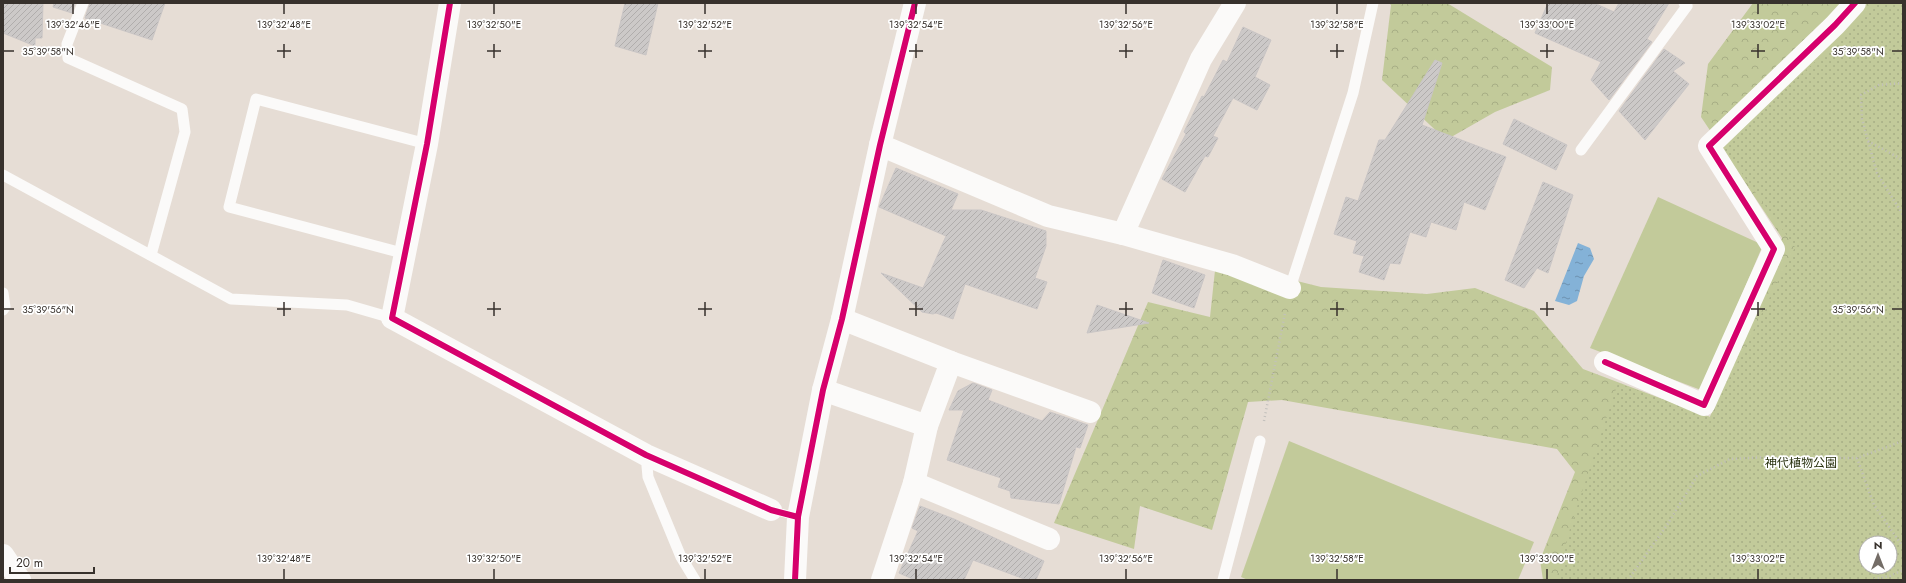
<svg xmlns="http://www.w3.org/2000/svg" width="1906" height="583" font-family="Jost,'Noto Sans JP',sans-serif">
<style>
.forest{fill:url(#forest-crowns)}
.park{fill:url(#park-dots);fill-rule:evenodd}
.pitch{fill:#c2ca9a}
.water{fill:url(#water-ripples)}
.building{fill:url(#building-hatch);stroke:#c9c5c5}
.lines{fill:none;stroke-linecap:round;stroke-linejoin:round}
.path{stroke:#c2c0bc;stroke-width:2.5;stroke-dasharray:1 3;stroke-linecap:butt}
.lane{stroke:#fbfaf9;stroke-width:11}
.street{stroke:#fbfaf9;stroke-width:22}
.cycleway-casing{stroke:#fff;stroke-width:8}
.cycleway{stroke:#d6006c;stroke-width:6}
.ticks{fill:none;stroke:#37312c;stroke-width:1.5}
.labels{text-anchor:middle;stroke-width:3.5;stroke-linejoin:round;paint-order:stroke}
.park-label{font-size:12px;fill:#28310e;stroke:#fff}
.ticks-label{font-size:10px;text-anchor:middle;fill:#37312c;stroke:#fff;stroke-width:3.5;stroke-linejoin:round;paint-order:stroke}
</style>
<defs>
<pattern id="forest-crowns" width="20" height="18" patternUnits="userSpaceOnUse"><rect width="20" height="18" fill="#c2ca9a"/><path d="M2 6a3 3 0 1 1 6 0M12 15a3 3 0 1 1 6 0" fill="none" stroke="#a7ae85"/></pattern>
<pattern id="park-dots" width="8" height="8" patternUnits="userSpaceOnUse"><rect width="8" height="8" fill="#c2ca9a"/><path d="M2 2h.1M6 6h.1" fill="none" stroke="#a7ae85" stroke-width="1.8" stroke-linecap="round"/></pattern>
<pattern id="water-ripples" width="26" height="14" patternUnits="userSpaceOnUse"><rect width="26" height="14" fill="#84b2d7"/><path d="M2 4q2-2 4 0t4 0M15 11q2-2 4 0t4 0" fill="none" stroke="#6d91af"/></pattern>
<pattern id="building-hatch" width="6" height="6" patternUnits="userSpaceOnUse"><rect width="6" height="6" fill="#ccc9c8"/><path d="M-1 1l2-2M0 6l6-6M5 7l2-2" fill="none" stroke="#b0adac"/></pattern>
</defs>
<rect width="100%" height="100%" fill="#e6ddd5"/>
<g class="forest">
<polygon points="1389,3 1447,3 1552,67 1550,90 1495,112 1446,140 1382,80 1391,5"/>
<polygon points="1753,3 1903,3 1679,580 1543,580 1540,560 1575,472 1557,449 1282,400 1248,402 1212,530 1140,506 1134,549 1054,523 1148,302 1210,317 1216,261 1321,287 1427,294 1475,288 1534,311 1583,369 1710,417 1782,238 1701,117 1708,64"/>
</g>
<path class="park" d="M1876 3H1903V580H1556L1571 525 1618 383 1710 417 1795 247 1722 146 1868 14ZM1866 543H1890V567H1866Z"/>
<g class="pitch">
<polygon points="1658,197 1763,245 1701,390 1590,348"/>
<polygon points="1289,441 1534,542 1518,580 1248,580 1241,577"/>
</g>
<polygon class="water" points="1578,243 1590,248 1594,259 1584,276 1577,301 1569,305 1555,301"/>
<g class="building">
<polygon points="3,3 43,3 42,38 35,38 35,46 3,33"/>
<polygon points="54,3 75,3 72,13 53,7"/>
<polygon points="90,3 165,3 152,40 85,18"/>
<polygon points="625,3 658,3 646,55 615,46"/>
<polygon points="1548,3 1594,3 1614,12 1619,3 1669,3 1647,39 1652,42 1609,100 1591,80 1601,62 1535,33"/>
<polygon points="1243,27 1271,40 1255,77 1270,85 1257,110 1233,98 1213,136 1218,138 1208,157 1205,156 1185,192 1162,179 1186,134 1184,132 1202,96 1204,97 1223,60 1227,62"/>
<polygon points="1664,49 1685,63 1673,71 1689,84 1645,140 1619,111"/>
<polygon points="1435,60 1442,63 1422,125 1506,157 1485,210 1464,202 1456,230 1431,222 1426,237 1410,232 1400,264 1390,263 1384,280 1359,272 1364,256 1353,253 1357,241 1334,234 1346,197 1358,201 1379,140 1385,140"/>
<polygon points="1514,119 1567,145 1556,170 1503,144"/>
<polygon points="896,168 958,194 951,210 981,210 1046,231 1046,246 1035,278 1047,282 1037,309 965,284 953,319 936,313 933,314 922,312 881,273 923,288 946,236 879,207"/>
<polygon points="1543,182 1573,195 1548,273 1537,268 1524,288 1505,280"/>
<polygon points="1163,260 1205,275 1194,308 1152,293"/>
<polygon points="1097,305 1149,323 1087,333"/>
<polygon points="973,383 992,390 988,400 1042,421 1050,412 1088,425 1080,448 1076,447 1059,504 1011,498 1010,491 998,487 1001,478 947,460 964,410 949,410 958,391"/>
<polygon points="920,506 954,519 1044,561 1036,580 1027,580 973,560 964,580 915,580 899,573 918,531 912,528"/>
</g>
<g class="lines">
<g class="path">
<polyline points="1903,83 1879,85 1861,95 1862,119 1877,173 1903,215"/>
<polyline points="1868,141 1903,160"/>
<polyline points="1264,421 1285,313"/>
<polyline points="1857,458 1874,505 1903,547"/>
<polyline points="1628,580 1667,525 1697,476 1730,459 1768,457 1806,459 1825,458 1857,458 1903,441"/>
<polyline points="1870,580 1890,576 1903,570"/>
</g>
<g class="lane">
<polyline points="83,3 67,44 68,58 182,109 185,132 151,255"/>
<polyline points="1581,150 1687,6 1684,3"/>
<polyline points="3,175 231,299 347,305 392,318"/>
<polyline points="406,254 229,207 256,99 427,144"/>
<polyline points="1290,288 1353,93 1373,3"/>
<polyline points="3,293 5,307 3,310"/>
<polyline points="646,455 648,477 681,557 695,580"/>
<polyline points="1223,580 1260,441"/>
</g>
<g class="street">
<polyline points="450,3 427,144 392,318 646,455 771,510"/>
<polyline points="1235,3 1201,59 1123,234 1232,265 1290,288"/>
<polyline points="880,145 1048,216 1123,234"/>
<polyline points="842,319 951,362 1090,412"/>
<polyline points="1605,362 1704,405 1774,249 1709,146 1835,25 1855,3"/>
<polyline points="823,390 927,426"/>
<polyline points="914,483 1049,539"/>
<polyline points="3,555 20,580"/>
<polyline points="795,580 798,517 823,390 842,319 880,145 915,3"/>
<polyline points="882,580 914,483 927,426 951,362"/>
</g>
<g class="cycleway-casing">
<g id="cycleway">
<polyline points="450,3 427,144 392,318 646,455 771,510 798,517"/>
<polyline points="1605,362 1704,405 1774,249 1709,146 1835,25 1855,3"/>
<polyline points="795,580 798,517 823,390 842,319 880,145 915,3"/>
</g>
</g>
<use href="#cycleway" class="cycleway"/>
</g>
<path class="ticks" d="M73 4V14M284 4V14M494 4V14M705 4V14M916 4V14M1126 4V14M1337 4V14M1547 4V14M1758 4V14M284 44V58M494 44V58M705 44V58M916 44V58M1126 44V58M1337 44V58M1547 44V58M1758 44V58M4 51H14M277 51H291M487 51H501M698 51H712M909 51H923M1119 51H1133M1330 51H1344M1540 51H1554M1751 51H1765M1892 51H1902M284 302V316M494 302V316M705 302V316M916 302V316M1126 302V316M1337 302V316M1547 302V316M1758 302V316M4 309H14M277 309H291M487 309H501M698 309H712M909 309H923M1119 309H1133M1330 309H1344M1540 309H1554M1751 309H1765M1892 309H1902M284 569V579M494 569V579M705 569V579M916 569V579M1126 569V579M1337 569V579M1547 569V579M1758 569V579"/>
<g class="labels">
<g class="park-label">
<text x="1801" y="467">神代植物公園</text>
</g>
</g>
<g class="ticks-label">
<text x="73" y="28">139°32'46"E</text>
<text x="284" y="28">139°32'48"E</text>
<text x="494" y="28">139°32'50"E</text>
<text x="705" y="28">139°32'52"E</text>
<text x="916" y="28">139°32'54"E</text>
<text x="1126" y="28">139°32'56"E</text>
<text x="1337" y="28">139°32'58"E</text>
<text x="1547" y="28">139°33'00"E</text>
<text x="1758" y="28">139°33'02"E</text>
<text x="48" y="55">35°39'58"N</text>
<text x="1858" y="55">35°39'58"N</text>
<text x="48" y="313">35°39'56"N</text>
<text x="1858" y="313">35°39'56"N</text>
<text x="284" y="562">139°32'48"E</text>
<text x="494" y="562">139°32'50"E</text>
<text x="705" y="562">139°32'52"E</text>
<text x="916" y="562">139°32'54"E</text>
<text x="1126" y="562">139°32'56"E</text>
<text x="1337" y="562">139°32'58"E</text>
<text x="1547" y="562">139°33'00"E</text>
<text x="1758" y="562">139°33'02"E</text>
</g>
<rect width="1906" height="583" fill="none" stroke="#37312c" stroke-width="8"/>
<g transform="translate(1878 555)"><circle r="19" fill="#ffffff" stroke="#afadab"/>
<path d="M0-3L7 15L0 10L-7 15Z" fill="#746d67"/>
<text y="-6" font-size="11" font-weight="bold" text-anchor="middle" fill="#37312c">N</text>
</g>
<path d="M10 567v6h84v-6" fill="none" stroke="#37312c" stroke-width="2"/>
<text x="16" y="567" font-size="12" fill="#37312c" stroke="#ffffff" stroke-width="3" paint-order="stroke">20 m</text>
</svg>
